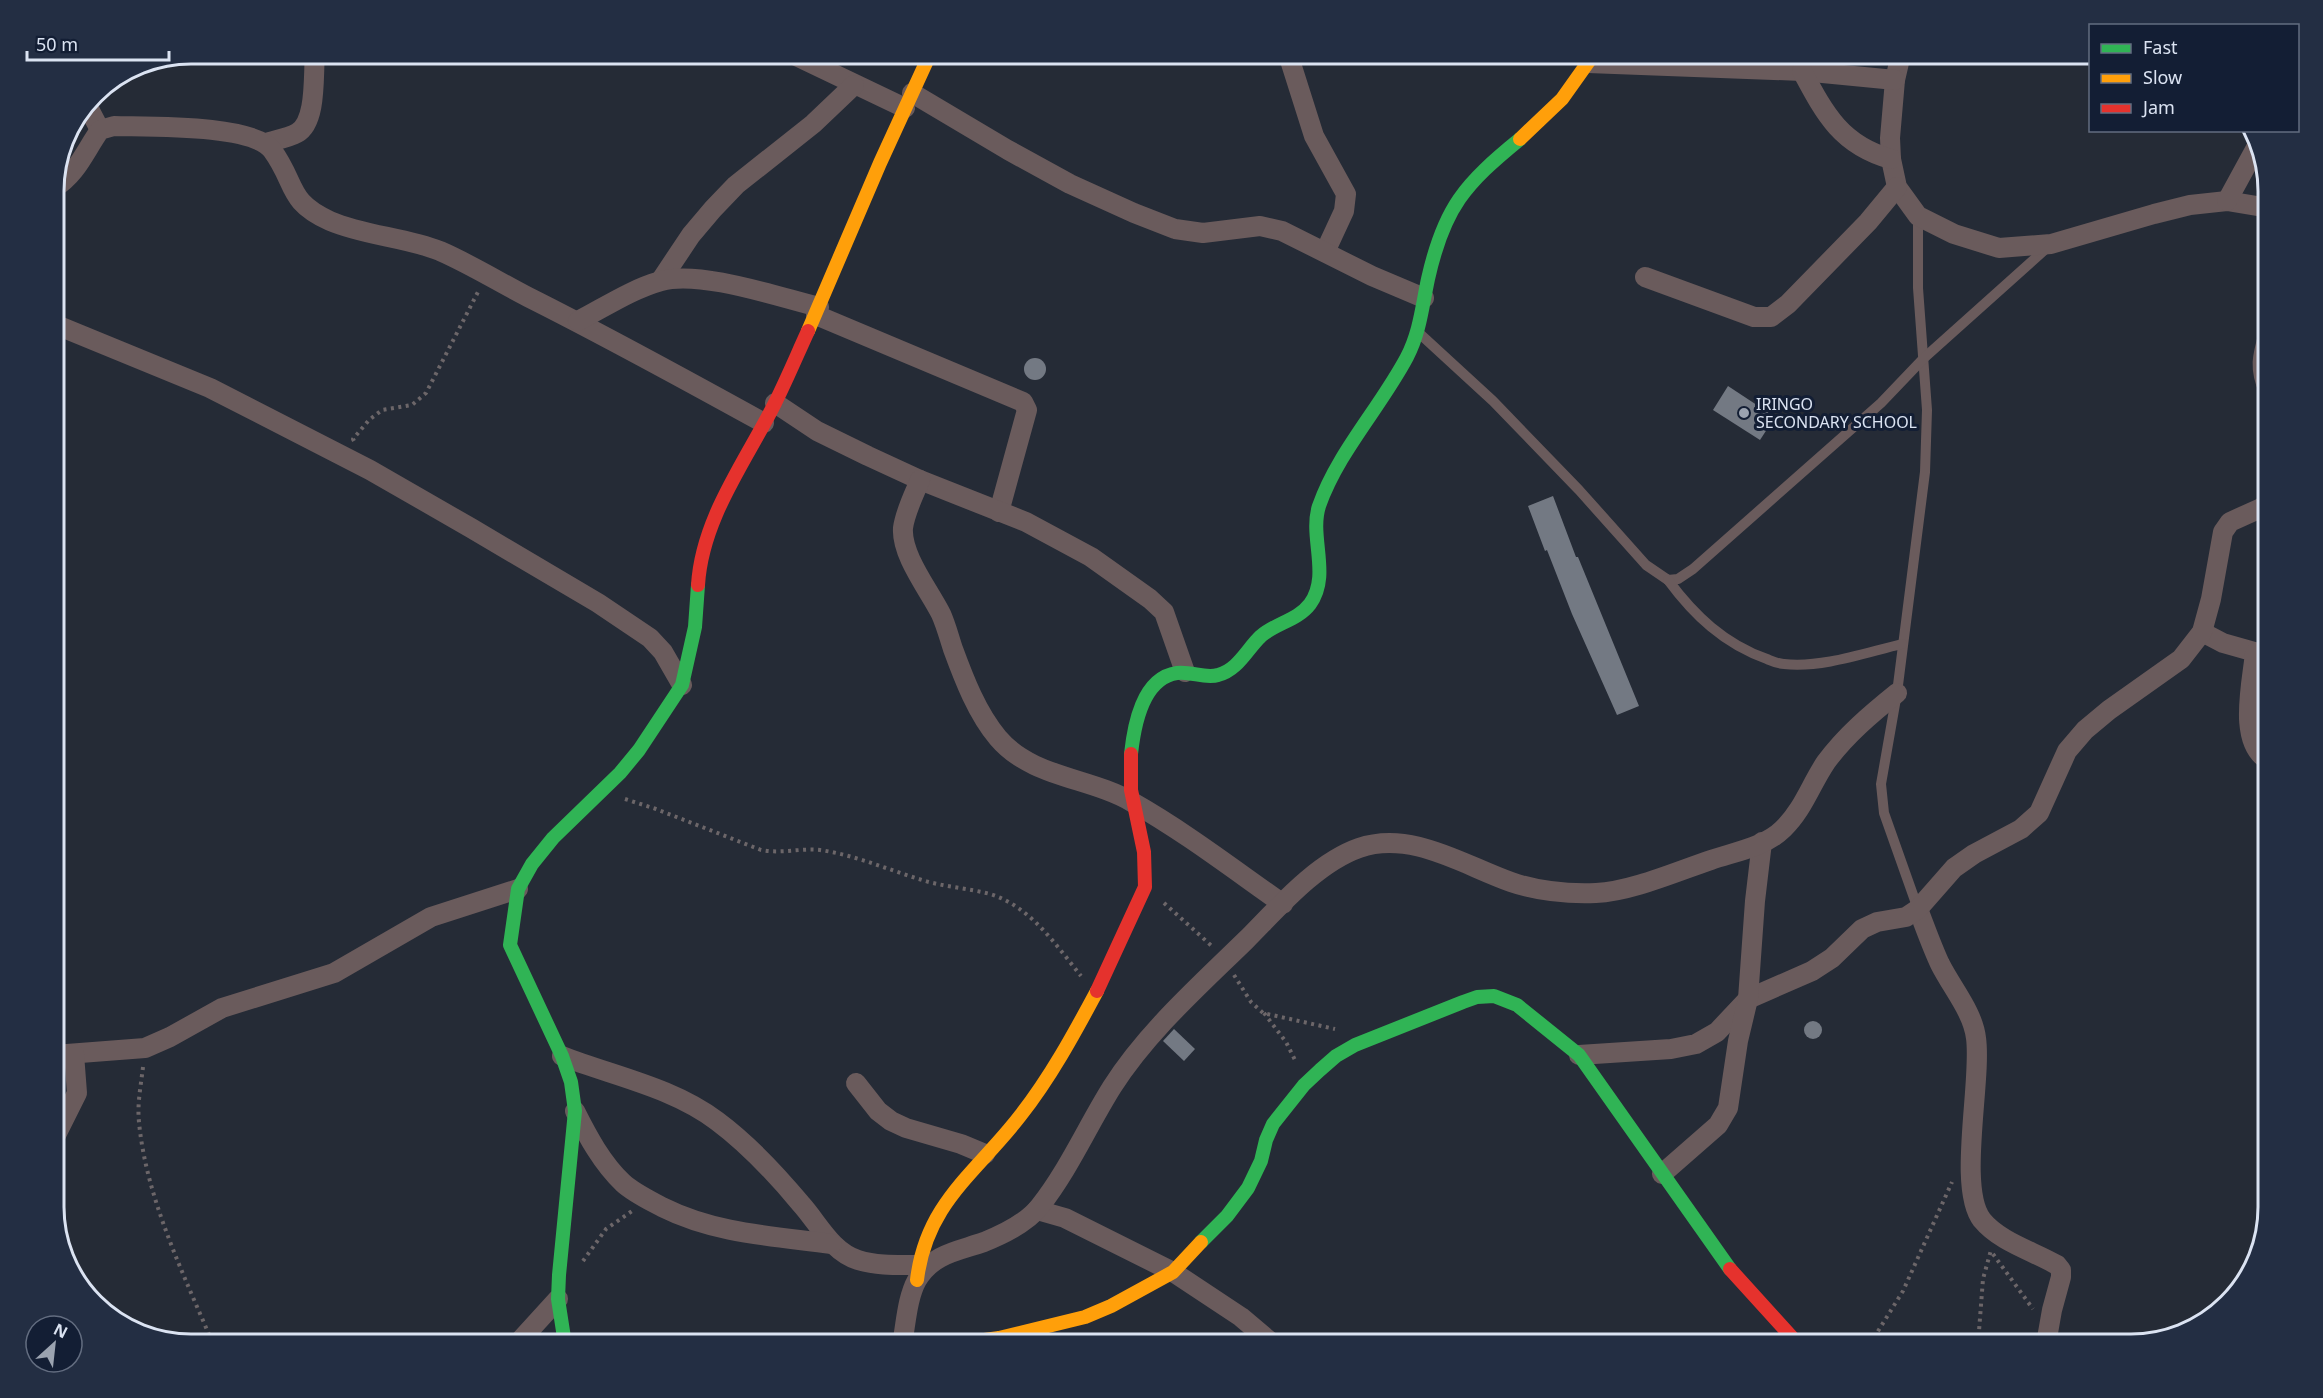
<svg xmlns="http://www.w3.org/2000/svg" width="2323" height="1398" font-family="'Noto Sans',sans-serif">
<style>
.building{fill:#737983}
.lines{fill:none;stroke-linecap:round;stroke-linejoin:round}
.path{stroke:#6c6669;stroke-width:4;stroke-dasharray:3 4.5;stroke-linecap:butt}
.lane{stroke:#6a5b5c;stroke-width:10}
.street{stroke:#6a5b5c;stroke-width:20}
.fast{stroke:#30b455;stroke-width:14}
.slow{stroke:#ff9f0a;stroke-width:14}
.jam{stroke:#e5322d;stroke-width:14}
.poi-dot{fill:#9ba3b0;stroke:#131e34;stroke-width:2}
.labels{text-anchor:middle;stroke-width:6;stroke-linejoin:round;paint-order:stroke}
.poi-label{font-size:16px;fill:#dbe3f2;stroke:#131e34;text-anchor:start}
.rim{fill:none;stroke:#dbe3f2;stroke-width:3}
</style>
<rect width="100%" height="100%" fill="#252b36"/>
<g class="building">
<circle cx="1035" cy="369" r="11"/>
<polygon points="1728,386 1775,417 1760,440 1713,410"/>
<polygon points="1553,496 1576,557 1578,557 1639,706 1617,715 1572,614 1547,550 1545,551 1528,506"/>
<circle cx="1813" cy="1030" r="9"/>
<polygon points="1174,1029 1195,1049 1184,1061 1163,1041"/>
</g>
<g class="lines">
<g class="path">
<polyline points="354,441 353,439 369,420 382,410 412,405 426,393 479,290"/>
<path d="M625 799 656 809 761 850C781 854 800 848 820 850 855 855 889 870 922 880 944 887 968 888 990 894 1030 906 1056 945 1081 976"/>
<polyline points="1164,903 1214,948"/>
<polyline points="1234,975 1251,1002 1263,1013 1335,1029"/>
<polyline points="1264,1013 1286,1042 1296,1062"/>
<path d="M143 1067C141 1085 137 1104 139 1122 146 1198 184 1275 213 1344"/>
<polyline points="1993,1254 2033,1309"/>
<polyline points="583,1261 606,1229 632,1211"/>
<polyline points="1870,1344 1903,1291 1952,1182"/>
<polyline points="1978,1344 1983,1279 1991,1250"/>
</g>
<g class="lane">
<polyline points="1918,216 1918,288 1927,410 1925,472 1897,693 1881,784 1884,813 1918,909"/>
<polyline points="1419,333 1493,401 1579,490 1646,565 1668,580 1678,579 1693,569 1881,403 1924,358 2049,246"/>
<path d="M1668 580C1694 615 1724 644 1767 659 1772 661 1778 664 1784 664 1823 668 1864 653 1902 644"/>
</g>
<g class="street">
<polyline points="792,54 905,108"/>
<polyline points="1288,54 1314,136 1346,194 1344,211 1325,252"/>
<polyline points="1901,54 1895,80 1890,138 1891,159 1897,187 1918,216 1954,234 1999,248 2051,244 2154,214 2190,205 2227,201 2269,208"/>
<polyline points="1588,63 1802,71 1895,80"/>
<path d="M1802 71C1825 114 1841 145 1891 159"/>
<polyline points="912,93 1008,150 1070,184 1134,213 1175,229 1203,233 1260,226 1282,231 1372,276 1424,298"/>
<polyline points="87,105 100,130"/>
<path d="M266 143C275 140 288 138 297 133 317 122 313 75 315 54"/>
<path d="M54 188C77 174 85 151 100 130L114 126C148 127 252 124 272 150 297 184 286 201 330 221 365 236 405 237 440 251 470 264 499 282 528 297 608 337 686 380 764 423"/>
<polyline points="2227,201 2257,146"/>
<polyline points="1645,277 1754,317 1771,317 1788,304 1868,222 1897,187"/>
<polyline points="661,280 691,235 713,209 736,185 813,124 854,85"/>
<polyline points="816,315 1023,402 1027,410 999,512"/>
<path d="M578 321C605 307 632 289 661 281 700 270 778 297 819 307"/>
<polyline points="54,324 210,388 370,470 471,528 598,603 650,638 663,652 682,685"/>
<path d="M2269 333C2262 357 2259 368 2269 391"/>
<polyline points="775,403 817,431 868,456 920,480 1026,522 1091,557 1150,599 1164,612 1185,672"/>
<path d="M920 480C914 495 905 512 903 528 901 555 929 590 941 614 946 625 949 637 953 649 964 679 977 713 998 738 1032 778 1089 777 1132 802 1185 832 1233 869 1283 904"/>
<polyline points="2202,632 2223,643 2269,656"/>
<path d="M2255 653C2252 684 2237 743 2269 761"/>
<path d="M1918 909C1925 927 1932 947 1940 964 1952 988 1973 1012 1976 1038 1982 1081 1957 1188 1982 1220 2000 1242 2033 1251 2057 1265L2061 1270V1277L2052 1310 2046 1344"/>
<polyline points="54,1055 145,1048 170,1037 222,1008 334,973 431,917 518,889"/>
<polyline points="1579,1055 1671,1049 1696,1044 1717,1032 1748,999 1812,971 1832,958 1862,929 1877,922 1906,917 1918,909 1954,868 1974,854 2021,829 2039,813 2067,751 2085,730 2109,710 2181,659 2202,632 2211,599 2223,532 2230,522 2261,508 2269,502"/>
<path d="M562 1056C613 1076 672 1087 717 1121 748 1144 776 1174 801 1204 819 1224 831 1251 858 1260 877 1266 898 1265 917 1265"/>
<polyline points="856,1083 878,1111 891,1121 906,1128 961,1144 985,1154"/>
<path d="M575 1111C588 1137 602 1163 623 1183 634 1193 649 1200 662 1207 716 1234 773 1236 832 1244"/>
<polyline points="54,1139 77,1093 74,1054"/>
<polyline points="1662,1174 1718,1125 1728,1108 1738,1041 1748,999 1755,901 1762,842"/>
<polyline points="1037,1210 1065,1218 1173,1272 1241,1317 1273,1344"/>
<polyline points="517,1344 558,1299"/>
<path d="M902 1344C906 1324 907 1298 917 1280 933 1253 959 1251 984 1242 1004 1234 1027 1223 1040 1206 1069 1169 1087 1127 1112 1087 1147 1032 1199 986 1246 940 1277 909 1316 863 1359 848 1411 830 1463 865 1511 882 1537 891 1569 894 1596 893 1630 892 1678 871 1711 860 1734 852 1765 847 1783 829 1803 810 1811 784 1826 762 1846 735 1871 714 1897 693"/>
</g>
<g class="fast">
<path d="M1131 754C1134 726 1142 678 1177 673 1191 671 1205 679 1218 675 1238 670 1247 649 1261 636 1276 623 1298 620 1310 604 1331 575 1309 537 1319 506 1338 452 1380 408 1407 357 1420 332 1422 307 1428 279 1444 207 1465 184 1520 139"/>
<polyline points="1201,1242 1227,1216 1248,1188 1261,1161 1266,1140 1273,1124 1304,1085 1320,1070 1336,1056 1355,1045 1463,1002 1477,997 1494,996 1517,1005 1579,1055 1730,1269"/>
<polyline points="565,1344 558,1299 559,1275 575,1111 571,1082 562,1056 510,945 518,889 532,864 553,838 620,773 639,750 682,685 695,627 698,585"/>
</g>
<g class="slow">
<polyline points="1520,139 1562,99 1594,54"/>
<polyline points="808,331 880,163 930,54"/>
<path d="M917 1280C926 1203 976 1173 1020 1116 1050 1078 1074 1034 1097 991"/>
<polyline points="955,1344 999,1338 1085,1317 1111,1306 1173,1272 1201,1242"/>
</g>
<g class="jam">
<path d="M698 585C702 518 746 461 775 403 787 379 797 355 808 331"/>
<polyline points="1097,991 1145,887 1144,852 1131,790 1131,754"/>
<polyline points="1730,1269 1798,1344"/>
</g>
</g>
<circle class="poi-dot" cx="1744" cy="413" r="6"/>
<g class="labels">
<g class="poi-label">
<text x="1756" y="410">IRINGO<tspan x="1756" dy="18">SECONDARY SCHOOL</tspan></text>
</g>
</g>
<path d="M0 0H2323V1398H0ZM191 64H2131A127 127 0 0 1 2258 191V1207A127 127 0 0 1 2131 1334H191A127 127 0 0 1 64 1207V191A127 127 0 0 1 191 64Z" fill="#232e43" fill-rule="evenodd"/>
<path class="rim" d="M191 64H2131A127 127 0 0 1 2258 191V1207A127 127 0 0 1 2131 1334H191A127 127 0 0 1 64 1207V191A127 127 0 0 1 191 64Z"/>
<rect x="2089" y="24" width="210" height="108" fill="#131e34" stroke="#636d80" stroke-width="1.5"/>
<rect x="2101" y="44" width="30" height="9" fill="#30b455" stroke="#636d80" stroke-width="1.5"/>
<text x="2143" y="54" font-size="18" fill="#dbe3f2">Fast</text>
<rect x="2101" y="74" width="30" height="9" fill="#ff9f0a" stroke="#636d80" stroke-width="1.5"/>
<text x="2143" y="84" font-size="18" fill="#dbe3f2">Slow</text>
<rect x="2101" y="104" width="30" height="9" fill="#e5322d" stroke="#636d80" stroke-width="1.5"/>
<text x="2143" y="114" font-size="18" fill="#dbe3f2">Jam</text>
<g transform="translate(54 1344) rotate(27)"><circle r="28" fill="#131e34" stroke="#636d80" stroke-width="1.5"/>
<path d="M0-4.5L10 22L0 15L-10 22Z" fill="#9ba3b0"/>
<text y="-9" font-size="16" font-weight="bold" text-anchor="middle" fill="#dbe3f2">N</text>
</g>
<path d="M27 51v9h142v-9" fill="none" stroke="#dbe3f2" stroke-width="3"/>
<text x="36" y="51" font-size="18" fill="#dbe3f2" stroke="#131e34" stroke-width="4.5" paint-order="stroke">50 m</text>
</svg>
